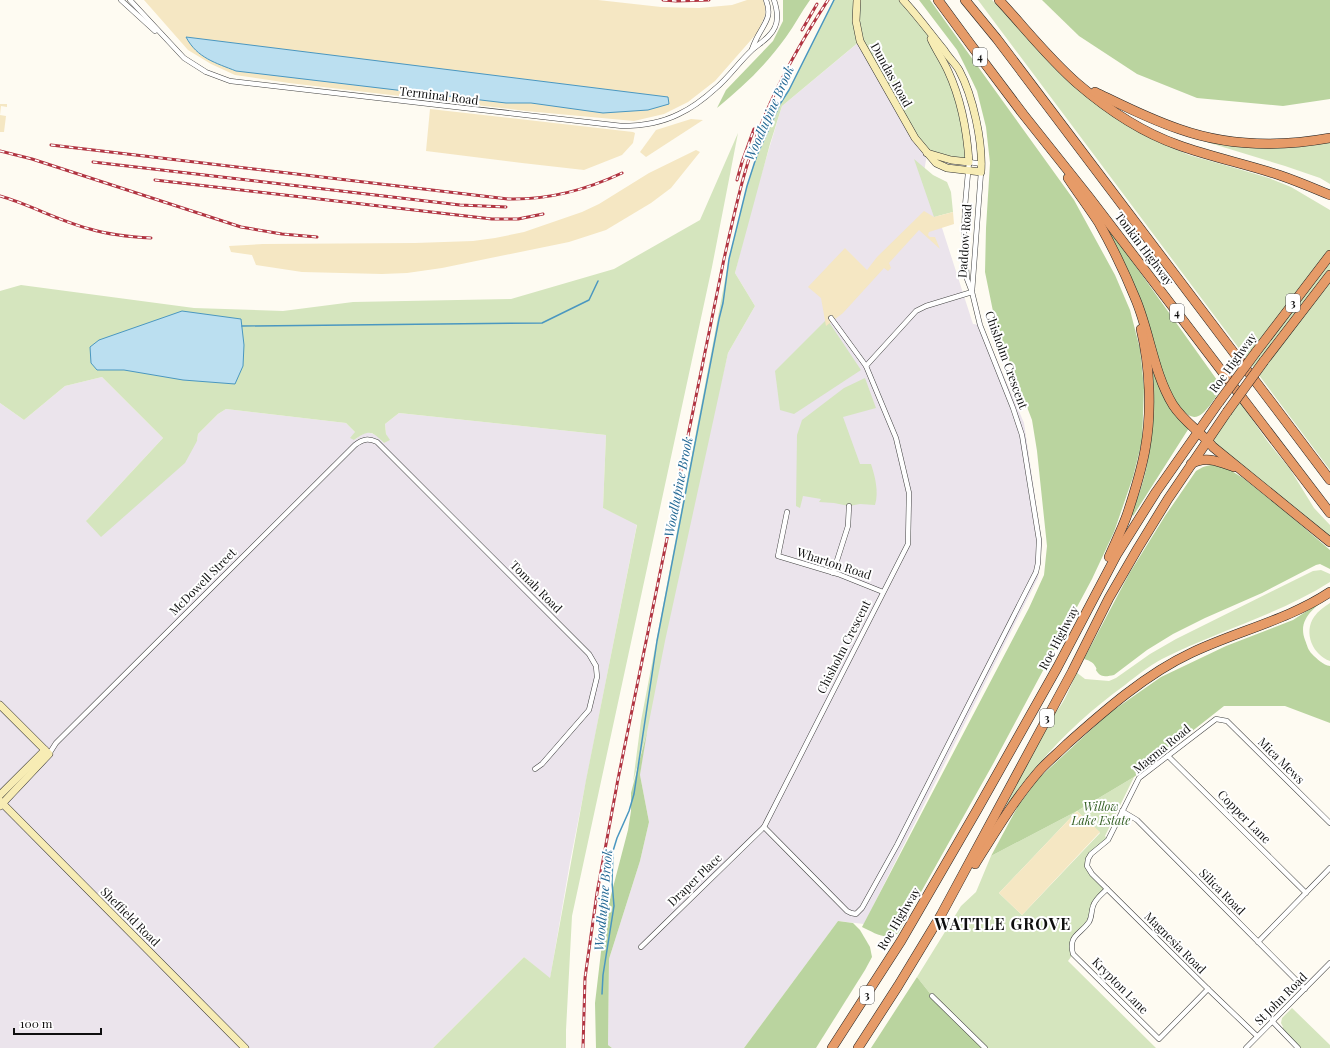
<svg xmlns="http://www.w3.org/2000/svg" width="1330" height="1048" font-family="'Playfair Display',serif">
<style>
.industrial{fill:#ebe4ec}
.green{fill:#d5e5be;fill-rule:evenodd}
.forest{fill:#bad49f}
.sand{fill:#f5e7c3}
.water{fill:#bbdff0;stroke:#4a97c0}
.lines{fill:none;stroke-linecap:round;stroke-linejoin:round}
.stream{stroke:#4a97c0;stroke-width:1.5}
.street-casing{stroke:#424242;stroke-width:5.5}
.secondary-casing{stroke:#313131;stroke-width:8}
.highway-casing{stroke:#202020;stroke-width:10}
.street{stroke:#fff;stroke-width:4.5}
.secondary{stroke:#f7ecb4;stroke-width:7}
.highway{stroke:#e69b68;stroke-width:9}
.rail-casing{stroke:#b13441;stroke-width:3}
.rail{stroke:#fff;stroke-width:1.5;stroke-dasharray:4.5;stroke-linecap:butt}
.highway-bridge-casing{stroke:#202020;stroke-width:10;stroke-linecap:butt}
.highway-bridge{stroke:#e69b68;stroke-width:9}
.labels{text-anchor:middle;stroke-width:4;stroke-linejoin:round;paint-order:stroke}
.shield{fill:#fff;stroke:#575757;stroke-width:1}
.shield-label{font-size:11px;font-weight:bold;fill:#0f0f0f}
.street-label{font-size:12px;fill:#0f0f0f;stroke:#fff}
.park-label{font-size:12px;font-style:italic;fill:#356025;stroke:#fff}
.water-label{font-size:13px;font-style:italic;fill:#246995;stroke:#fff}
.district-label{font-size:16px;font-weight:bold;letter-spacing:1px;fill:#0f0f0f;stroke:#fff}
</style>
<rect width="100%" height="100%" fill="#fefbf2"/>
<g class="industrial">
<polygon points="865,37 928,148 924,172 973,324 982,325 1024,423 1042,543 1038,578 864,924 838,921 744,1048 612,1048 608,1045 609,959 640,861 649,822 640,775 659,644 728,353 755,306 735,273 752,205 782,106"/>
<polygon points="102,377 163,438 86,521 197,441 198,434 218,414 226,409 346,423 355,432 354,440 364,433 368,432 378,436 384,443 387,437 386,434 385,424 399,413 606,435 603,508 637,524 570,862 550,979 524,957 433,1048 0,1048 0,403 24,420 65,386"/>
</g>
<g class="green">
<polygon points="834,0 903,0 927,27 957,93 969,162 927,153 860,41 782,106 770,144 735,273 755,306 728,353 665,641 647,732 633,782 641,721 729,259 747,186 757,155 780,104 789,90"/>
<polygon points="978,0 992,0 1020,28 1051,63 1161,143 1189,155 1235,168 1269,178 1291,187 1330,210 1330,470"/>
<path d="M738 133 712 267 572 916 566 1030V1048H433L524 957 550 978 586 780 637 525 603 508 606 435 399 413 385 424 386 434 390 440 384 443C371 430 369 430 354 440L350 438 355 432 346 423 226 409 218 414 198 434 197 441 185 463 101 537 86 521 163 438 102 377 65 386 24 420 0 403V291L21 285 194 308 283 311 353 302 511 299 614 269 700 220Z"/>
<polygon points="1202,137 1222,141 1330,139 1330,184 1320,178 1285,166 1200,140"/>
<polygon points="914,159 933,175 947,182 951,192 953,212 934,217"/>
<polygon points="827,319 861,370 794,414 780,410 775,371"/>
<path d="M865 378 876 408 843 417 860 464H871C875 476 879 492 875 505L860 504 849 506 834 503 819 502 821 499 803 496 800 508 796 506 797 435 802 420 844 388Z"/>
<polygon points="1240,402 1268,442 1290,469 1314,508 1330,525 1330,539 1293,506 1215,443 1214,439 1216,434"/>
<path d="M1321 570 1330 574V582C1278 615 1217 631 1162 659 1149 666 1136 676 1125 685 1085 714 1050 747 1021 787 1012 800 1003 814 995 827L1052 716C1062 708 1072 685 1076 672L1085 679 1109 681 1116 678 1150 654 1176 639 1313 571Z"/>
<path d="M1330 603V661C1313 655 1303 633 1314 617 1318 611 1324 607 1330 603Z"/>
<path d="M1134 777 1105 836 1108 840 1091 854 1087 866 1107 889 1097 899 1092 916 1073 940V954L1068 961 1156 1048H985L932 996 917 977 961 906 976 892 991 856 1077 811ZM1077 811 1100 833 1022 915 999 893Z"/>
<polygon points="1292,1008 1330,1045 1330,1048 1299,1048 1281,1030 1283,1027 1281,1023 1282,1018"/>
</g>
<g class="forest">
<path d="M783 0H810C801 12 795 25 786 37 766 65 744 86 717 108L726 90 773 41 783 21Z"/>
<path d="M919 0H930L1074 200 1115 275 1130 310 1140 349 1144 388 1142 441 1133 477 1114 532 1092 579 993 764 898 933C887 942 873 932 862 927L1029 608 1044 575 1047 546 1037 451 1032 420 996 326 985 272 986 228 990 163 986 127 977 91 965 66 957 50Z"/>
<polygon points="1042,0 1330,0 1330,99 1283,106 1197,98 1137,74 1079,36"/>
<path d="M1102 219 1222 387C1217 395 1204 418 1194 417 1166 413 1148 317 1138 293 1127 268 1114 244 1102 219Z"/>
<path d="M1153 371C1161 391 1171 415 1189 428L1133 516 1131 514C1152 469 1155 420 1153 371Z"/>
<path d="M1214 464 1222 465 1243 478 1287 513 1330 550V569L1320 564 1316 565 1262 593 1205 618 1173 634 1147 650 1114 675C1108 676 1102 678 1098 673 1093 667 1099 672 1095 666 1093 662 1088 660 1084 659L1129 574 1165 516 1196 471 1203 467Z"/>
<path d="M1330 596C1315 607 1297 619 1305 640 1307 645 1308 650 1312 654 1317 659 1323 665 1330 666V723L1285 706H1224L1134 777 1077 811 991 856 1018 806 1039 778 1108 714 1161 677 1226 646 1293 620Z"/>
<polygon points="647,732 640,775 649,822 640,861 609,959 608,1045 612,1048 596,1048 595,1003 605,918 628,830 631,811 631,793"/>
<polygon points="838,921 853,923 860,930 870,947 872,957 865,970 816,1048 744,1048"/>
<polygon points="917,977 932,996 985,1048 871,1048"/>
</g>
<g class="sand">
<polygon points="144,0 598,0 661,7 699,8 732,5 747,0 763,0 765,6 765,15 758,32 715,81 688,102 664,114 634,121 526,111 289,83 235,75 211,64 188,50"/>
<polygon points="0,104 7,104 7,107 1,106 0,115 6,116 4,132 0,132"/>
<polygon points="430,109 633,132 635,133 633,143 622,155 584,170 522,163 426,151"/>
<polygon points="691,119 703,120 646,157 640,152 656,130"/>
<polygon points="696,150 700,152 671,188 651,203 606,230 569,242 442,268 407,273 382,274 302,272 256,265 252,255 231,252 229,246 263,244 415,243 473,241 495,238 524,232 582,212 599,204 649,173"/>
<polygon points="924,211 934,217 953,212 954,224 929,232 928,235 930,237 935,237 940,249 919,230 889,263 891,268 888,271 884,268 843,313 826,326 821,298 808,287 845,248 867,270 877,257"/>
<polygon points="1077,811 1100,832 1022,915 999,893"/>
</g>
<g class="water">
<path d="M186 37 668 97 669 104 648 110 603 113 531 103H506L236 71C216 63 197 58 186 37Z"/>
<polygon points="182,311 241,319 244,345 243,366 235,384 183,380 124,370 97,370 91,363 90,347 99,340"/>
</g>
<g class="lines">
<g class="stream">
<polyline points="242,326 542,323 589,300 598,281"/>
<polyline points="602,994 603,975 614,906 612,882 613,851 617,838 629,811 634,794 657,641 719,319 723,303 729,259 747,186 757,155 780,104 789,90 834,0"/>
</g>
<g class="street-casing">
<g id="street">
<polyline points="121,0 155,31"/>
<path d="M130 0 184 58 206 72 230 81 622 126C642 126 661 123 679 114 692 108 705 98 716 88 729 77 739 62 752 50 760 43 771 37 775 27 779 18 777 9 774 0"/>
<path d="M752 49C754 44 756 39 759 34 766 21 772 16 766 0"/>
<polyline points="972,292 926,306 916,311 866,366 896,438 909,493 908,544 764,827 847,911 851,913 856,914 862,908 897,845 1036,572 1038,563 1039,540 1022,435 1013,408 980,325 972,292 967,279 964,238 965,206 969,162 982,164"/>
<polyline points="972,292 981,172"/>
<polyline points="831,318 866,366"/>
<polyline points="787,512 778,556 838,574 883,592"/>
<polyline points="833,573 848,526 849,506"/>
<path d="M49 754 56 743 355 445C363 439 368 438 377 442L589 654 596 666 597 677 589 710 542 764 535 769"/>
<polyline points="1168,756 1306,893"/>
<polyline points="1122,811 1137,820 1305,989"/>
<path d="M1107 889C1102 894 1095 899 1093 906 1091 912 1092 917 1089 922 1080 935 1068 935 1073 954L1159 1039 1208 989"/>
<polyline points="1258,942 1330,868"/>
<polyline points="641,947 764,827"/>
<polyline points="932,996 985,1048"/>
<polyline points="1272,1021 1298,1048"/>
<polyline points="1257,1036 1208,989 1092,874 1087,866 1088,859 1091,854 1108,840 1139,778 1216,719 1227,721 1330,823"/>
<polyline points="1246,1048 1330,963"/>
</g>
</g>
<g class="secondary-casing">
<g id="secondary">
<path d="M857 0 856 21 860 41 915 138 936 163 947 168 981 172C983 142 973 96 959 70 955 63 948 57 944 50 930 33 918 16 903 0"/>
<path d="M927 153 951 160 969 162C967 131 961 99 948 71 943 60 936 50 931 39"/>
<polyline points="0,705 49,754 0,806"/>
<polyline points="0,795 45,750"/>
<polyline points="0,801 245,1048"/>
</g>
</g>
<g class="highway-casing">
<g id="highway">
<polyline points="938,0 971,45 1023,114 1089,197 1330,513"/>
<polyline points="965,0 997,39 1330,480"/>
<path d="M999 0C1025 28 1049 59 1078 84 1107 109 1141 132 1178 145 1211 157 1246 164 1279 175 1297 181 1313 188 1330 195"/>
<path d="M1095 92C1122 105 1149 119 1179 129 1227 146 1280 147 1330 138"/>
<path d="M1068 178C1078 193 1089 208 1099 223 1113 248 1125 273 1136 300 1150 334 1154 374 1173 405 1184 422 1201 432 1213 447L1330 542"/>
<polyline points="1256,352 1330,255"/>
<polyline points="1264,361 1330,275"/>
<path d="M1191 464C1205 455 1220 462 1234 467"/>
<path d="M1109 557C1115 543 1122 529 1127 515 1134 494 1141 472 1145 450 1152 413 1150 366 1141 329"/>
<path d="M975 864C995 832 1014 800 1039 771 1047 762 1058 753 1067 744 1104 711 1146 674 1191 653 1237 631 1288 620 1330 592"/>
<polyline points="832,1048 901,941 977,810 1057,668 1117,554 1156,492 1219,402"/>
<polyline points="858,1048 898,986 941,915 1072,672 1109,598 1138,548 1168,499 1227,412"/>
</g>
</g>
<use href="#street" class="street"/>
<use href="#secondary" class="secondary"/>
<use href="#highway" class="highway"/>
<g class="rail-casing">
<g id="rail">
<polyline points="663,0 676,1 709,0"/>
<polyline points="802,30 817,4"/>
<path d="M51 145 508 199C549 200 586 190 622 173"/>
<polyline points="0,151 32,159 241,227 282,234 317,237"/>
<polyline points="93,162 460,205 506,207"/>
<polyline points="155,180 492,219 518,219 543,214"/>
<polyline points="737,180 742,162 754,129"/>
<path d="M0 196C31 205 59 221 90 229 110 235 131 237 151 238"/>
<path d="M583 1048 585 978 597 893 618 779 724 259C735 211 745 161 765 115 782 75 804 37 828 0"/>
</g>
</g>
<use href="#rail" class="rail"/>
<g class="highway-bridge-casing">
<g id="highway-bridge">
<polyline points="1219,402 1256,352"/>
<polyline points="1227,412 1264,361"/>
</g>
</g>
<use href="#highway-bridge" class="highway-bridge"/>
</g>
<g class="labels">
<g class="shield">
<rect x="973" y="48" width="14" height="18" rx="3"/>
<rect x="1286" y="294" width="14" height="18" rx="3"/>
<rect x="1170" y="304" width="14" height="18" rx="3"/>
<rect x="1040" y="709" width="14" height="18" rx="3"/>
<rect x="860" y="986" width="14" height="18" rx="3"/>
</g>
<g class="shield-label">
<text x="980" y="61">4</text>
<text x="1293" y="307">3</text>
<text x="1177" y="317">4</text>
<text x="1047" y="722">3</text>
<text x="867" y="999">3</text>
</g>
<g class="street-label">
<text transform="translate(891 75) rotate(61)" y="4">Dundas Road</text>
<text transform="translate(439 96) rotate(7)" y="4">Terminal Road</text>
<text transform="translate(965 241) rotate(-86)" y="4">Daddow Road</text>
<text transform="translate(1144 249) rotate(53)" y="4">Tonkin Highway</text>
<text transform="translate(1006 360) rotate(70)" y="4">Chisholm Crescent</text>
<text transform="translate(1233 363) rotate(-54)" y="4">Roe Highway</text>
<text transform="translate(834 564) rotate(18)" y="4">Wharton Road</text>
<text transform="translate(203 582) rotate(-45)" y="4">McDowell Street</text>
<text transform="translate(536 587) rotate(45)" y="4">Tomah Road</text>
<text transform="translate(1059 638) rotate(-62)" y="4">Roe Highway</text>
<text transform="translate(844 647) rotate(-63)" y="4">Chisholm Crescent</text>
<text transform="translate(1162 749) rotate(-39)" y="4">Magma Road</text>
<text transform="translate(1281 761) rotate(45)" y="4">Mica Mews</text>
<text transform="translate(1244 817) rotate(45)" y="4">Copper Lane</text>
<text transform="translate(695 880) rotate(-44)" y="4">Draper Place</text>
<text transform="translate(1222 892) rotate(45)" y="4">Silica Road</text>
<text transform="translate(130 917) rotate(45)" y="4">Sheffield Road</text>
<text transform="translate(899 919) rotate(-59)" y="4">Roe Highway</text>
<text transform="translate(1175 943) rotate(45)" y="4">Magnesia Road</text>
<text transform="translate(1120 986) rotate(45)" y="4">Krypton Lane</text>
<text transform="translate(1281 999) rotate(-45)" y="4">St John Road</text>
</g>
<g class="park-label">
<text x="1101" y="811">Willow<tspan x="1101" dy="14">Lake Estate</tspan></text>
</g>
<g class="water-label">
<text transform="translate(769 113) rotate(-66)" y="5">Woodlupine Brook</text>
<text transform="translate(678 487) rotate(-79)" y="5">Woodlupine Brook</text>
<text transform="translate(603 900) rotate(-85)" y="5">Woodlupine Brook</text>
</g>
<g class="district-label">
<text x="1003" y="930">WATTLE GROVE</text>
</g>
</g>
<path d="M14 1028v6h87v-6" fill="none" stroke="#0f0f0f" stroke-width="2"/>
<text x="20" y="1028" font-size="12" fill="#0f0f0f" stroke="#ffffff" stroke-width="3" paint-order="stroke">100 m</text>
</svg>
